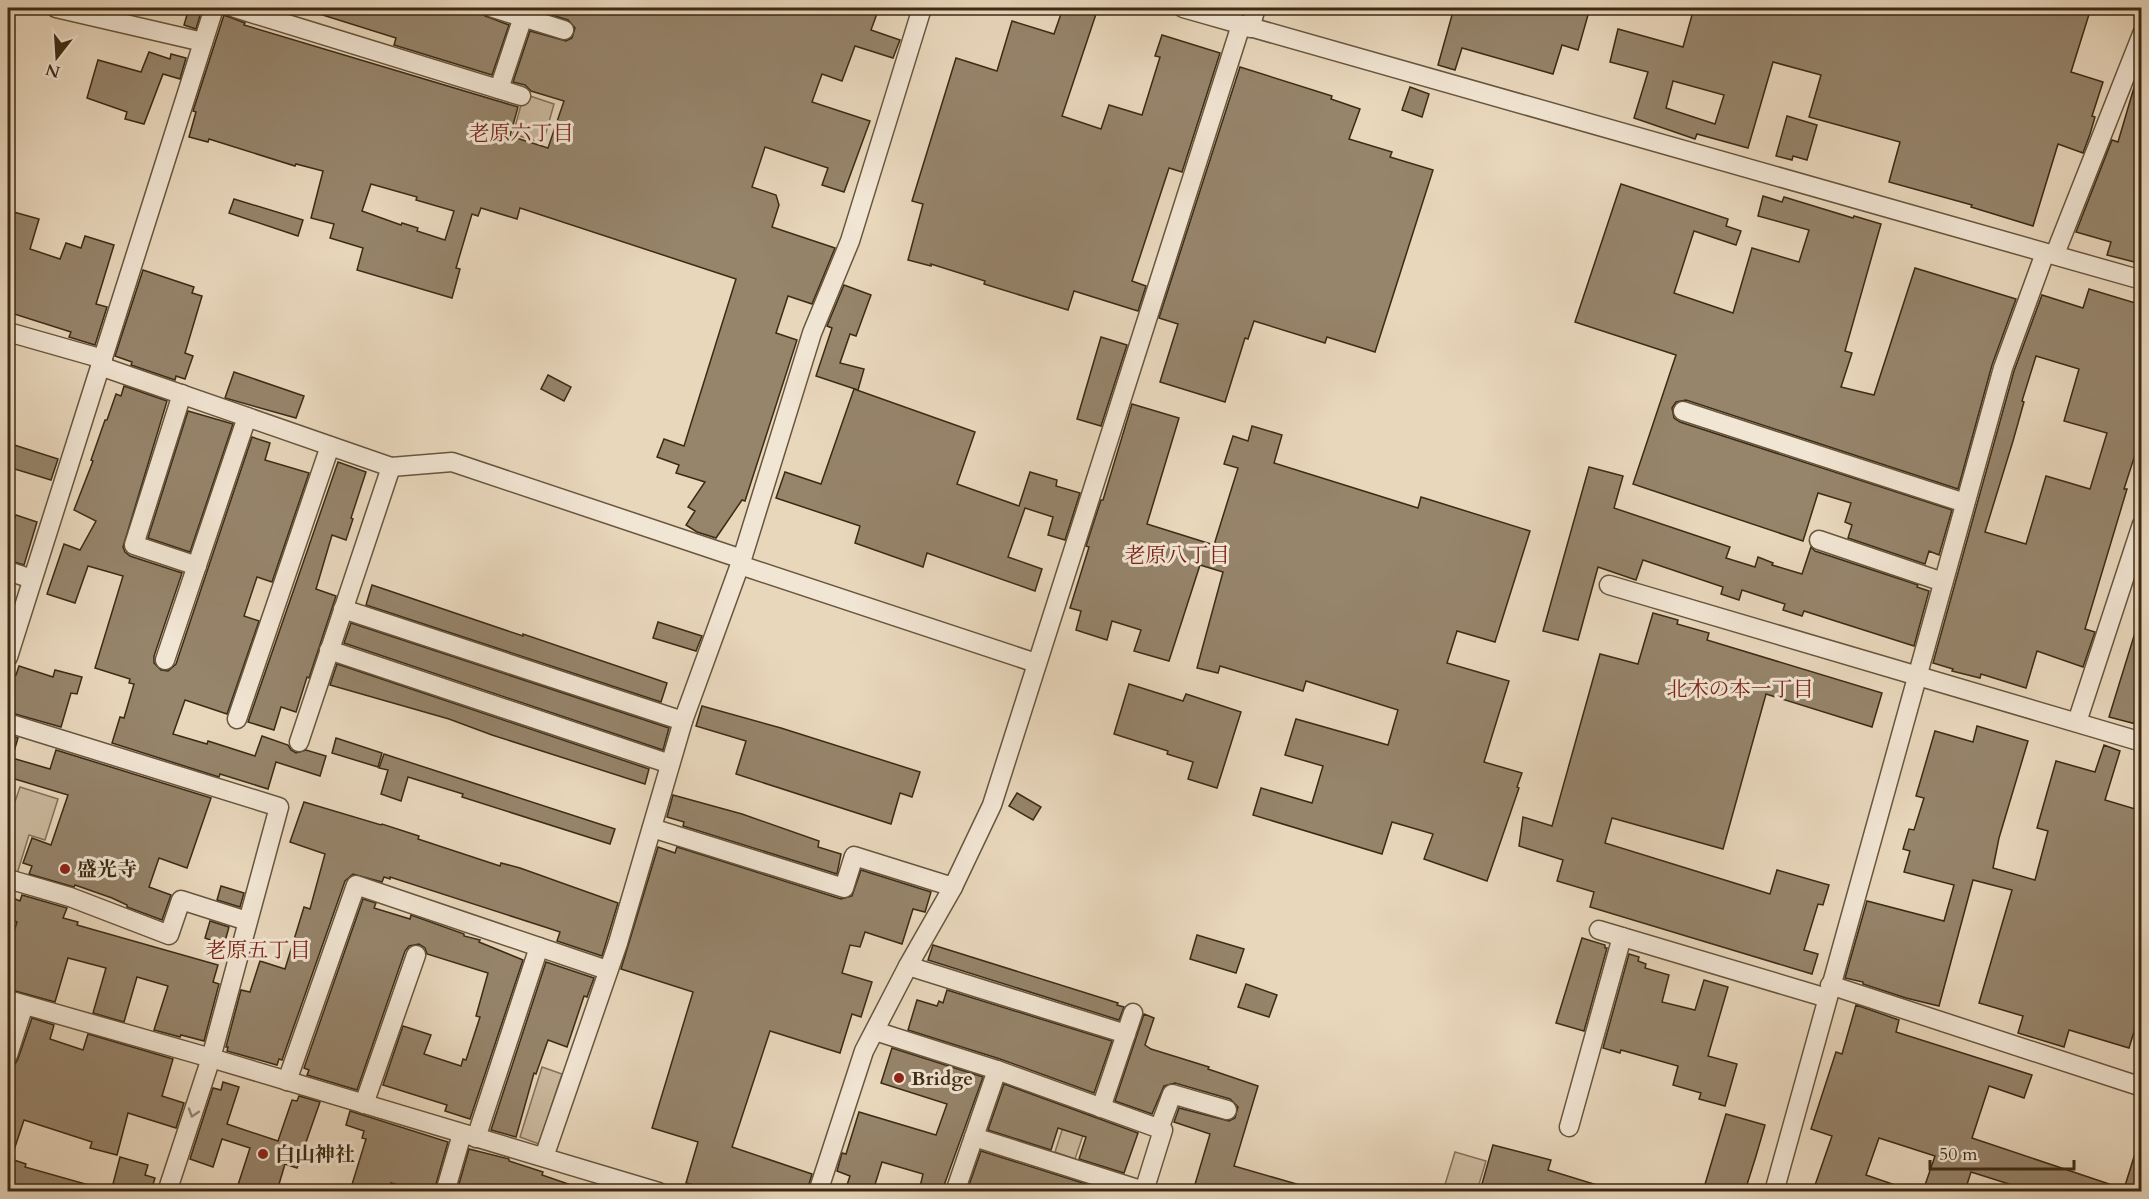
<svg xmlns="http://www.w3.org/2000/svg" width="2149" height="1199" font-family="Cardo,'Noto Serif JP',serif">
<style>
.green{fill:#ccba9f;stroke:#84725a;stroke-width:1.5}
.building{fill:#96846b;stroke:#3c2b14;stroke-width:1.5;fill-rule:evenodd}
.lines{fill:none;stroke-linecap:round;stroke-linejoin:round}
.minor-casing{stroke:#67563e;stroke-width:21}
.minor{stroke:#f1e5d3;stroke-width:18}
.oneway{stroke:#968874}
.poi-dot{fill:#8f2418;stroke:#f1e5d3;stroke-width:2}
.labels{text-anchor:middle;stroke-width:6;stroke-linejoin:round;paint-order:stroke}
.poi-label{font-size:20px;font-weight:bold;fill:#3c2b14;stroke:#f1e5d3;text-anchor:start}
.neighbourhood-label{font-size:21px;fill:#7a1f14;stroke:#f1e5d3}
</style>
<rect width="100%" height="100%" fill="#e9d7bc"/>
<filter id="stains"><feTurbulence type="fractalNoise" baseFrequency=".00333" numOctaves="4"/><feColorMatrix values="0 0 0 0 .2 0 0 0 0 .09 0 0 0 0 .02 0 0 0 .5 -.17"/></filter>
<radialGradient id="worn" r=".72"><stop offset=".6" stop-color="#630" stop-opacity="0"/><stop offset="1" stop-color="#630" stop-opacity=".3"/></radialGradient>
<g class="green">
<polygon points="524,94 554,104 543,143 513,134"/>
<polygon points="20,787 58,799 45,840 29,835 16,877 8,875 8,822"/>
<polygon points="542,1067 562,1074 539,1144 520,1137"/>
<polygon points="1071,1102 1092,1108 1075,1159 1055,1152"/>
<polygon points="1455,1152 1486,1161 1477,1191 1443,1191"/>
</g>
<g class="building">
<polygon points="189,8 202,9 196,29 184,25"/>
<polygon points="311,8 482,8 485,16 509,25 492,75 394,45 396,38 310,11"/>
<path d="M529 8H879L871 30 900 40 893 58 855 46 842 81 822 74 812 102 870 121 844 192 822 185 828 168 765 147 752 187 776 195 779 205 772 227 835 248 812 304 788 296 776 333 797 340 745 501 742 500 716 538 697 532 686 525 695 511 688 507 705 482 676 473 679 465 657 457 664 439 684 446 736 279 520 208 517 219 481 208 478 216 472 214 456 268 460 269 452 298 357 270 363 248 330 238 334 224 311 218 323 171 296 164 295 166 209 139 208 142 189 137 196 112 193 111 224 15 245 23 244 25 518 107 510 136 548 148 564 101 531 91 525 85 513 82 530 31 566 41 572 38 575 28 568 20ZM371 184 417 197 416 200 454 211 445 240 417 231 418 228 402 223 401 225 362 211Z"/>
<polygon points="1063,8 1098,8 1062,116 1101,129 1109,105 1142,115 1160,57 1155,56 1162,35 1220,53 1182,172 1169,168 1132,281 1146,286 1138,311 1074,291 1068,310 984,284 985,281 931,264 931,266 908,260 923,204 912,201 956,58 997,71 1012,21 1054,34"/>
<polygon points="1454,8 1590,8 1578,50 1562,45 1553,74 1462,48 1455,70 1438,65"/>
<path d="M1694 8H2051L2071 14 2072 8H2091L2071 72 2103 82 2092 116 2095 117 2090 134 2083 153 2058 144 2033 226 1971 207 1972 205 1889 182 1900 142 1809 117 1821 75 1773 62 1748 148 1697 134 1695 139 1634 118 1648 72 1610 62 1618 29 1683 47ZM1673 81 1724 95 1715 124 1666 108Z"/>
<polygon points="149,52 170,59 171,54 186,58 180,79 163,74 144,124 125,119 127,112 87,98 98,60 141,72"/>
<polygon points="1240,67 1332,96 1331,99 1360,109 1349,139 1392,152 1390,157 1433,170 1375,352 1327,337 1325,343 1254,321 1248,339 1245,338 1225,402 1160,382 1178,324 1159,318"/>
<polygon points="2138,74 2142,75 2142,264 2107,255 2111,242 2076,232 2112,140 2118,142"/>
<polygon points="1410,87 1429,94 1422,117 1402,110"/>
<polygon points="1787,116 1817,125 1807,160 1793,156 1792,160 1776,156"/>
<polygon points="1621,184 1728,219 1726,226 1741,231 1736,245 1694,231 1674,293 1733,313 1752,248 1799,262 1809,230 1758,216 1763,196 1782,202 1784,197 1853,218 1854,216 1881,224 1845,351 1852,353 1841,387 1874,395 1915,268 2016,299 1992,365 1958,489 1686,400 1676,402 1672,408 1674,418 1680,422 1952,510 1939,555 1929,551 1925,564 1848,538 1852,525 1845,522 1851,503 1818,493 1803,541 1633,484 1676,355 1575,322"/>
<polygon points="234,199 303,220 298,236 229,213"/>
<polygon points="10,211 39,219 30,249 60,259 66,243 81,248 85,236 114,245 96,304 107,307 95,345 69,337 71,332 8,312 8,219"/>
<polygon points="143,270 194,287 192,293 202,296 185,353 193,356 185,379 176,376 175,380 131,365 132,362 115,356"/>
<polygon points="844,285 871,295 856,336 850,334 840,363 864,369 858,390 816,376 832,328 827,326"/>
<path d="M2089 289 2142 305V433L2124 489H2127L2085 629 2095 632 2083 667 2037 651 2026 688 1981 674 1980 678 1952 671 1953 669 1933 663 2014 371 2042 295 2083 308ZM2036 356 2079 369 2064 421 2107 433 2090 489 2046 476 2026 544 1985 532 2013 441 2024 402 2022 401Z"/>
<polygon points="1101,337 1127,345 1101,426 1077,419"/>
<polygon points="234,372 304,396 296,418 225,398"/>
<polygon points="548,375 571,387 564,401 541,389"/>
<polygon points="124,386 167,401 123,547 125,552 130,556 182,573 154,656 154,663 161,670 168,671 176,664 252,437 270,443 265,460 309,473 272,582 257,577 244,616 259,621 227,714 185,700 173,734 207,744 208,741 255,756 262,736 288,745 291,750 296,753 306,750 326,756 320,776 276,762 268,789 220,774 219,777 112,743 120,717 124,718 134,684 129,683 130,679 95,668 123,576 88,566 75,603 47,594 64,544 80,550 96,521 74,510 93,461 91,460 105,420 107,420 116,394 121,396"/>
<polygon points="854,389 975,432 957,484 1019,506 1030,472 1057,480 1056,486 1080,493 1065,540 1048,535 1053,517 1025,508 1008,557 1042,569 1035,591 927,553 923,567 855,543 860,526 776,498 785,472 821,484"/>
<polygon points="1132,404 1179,418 1147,524 1214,545 1238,468 1224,464 1233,436 1248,441 1252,426 1282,435 1274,463 1418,508 1421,497 1530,531 1495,642 1457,631 1447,663 1509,681 1484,762 1522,773 1517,787 1519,788 1487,881 1424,859 1433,834 1392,822 1382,854 1253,815 1261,788 1312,803 1323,766 1285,755 1296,719 1388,745 1398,710 1306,681 1303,691 1220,666 1218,673 1197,668 1223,572 1200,565 1169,661 1134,651 1141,630 1112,621 1107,640 1076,630 1081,611 1070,608 1089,547 1086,546 1101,500 1103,500"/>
<polygon points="188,411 233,424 190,552 148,538"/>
<polygon points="8,443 58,459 51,480 8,467"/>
<polygon points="338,462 366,472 351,518 353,519 346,540 332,535 316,589 336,596 309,678 307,677 296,712 281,707 274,730 248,722"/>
<polygon points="1589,467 1623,476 1614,508 1730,547 1726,558 1755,567 1758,557 1773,563 1772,565 1802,574 1811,547 1815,551 1918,585 1917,587 1929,591 1914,646 1804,611 1802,616 1783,610 1785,604 1742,590 1739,600 1721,594 1723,587 1643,560 1636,580 1598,567 1578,640 1543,631"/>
<polygon points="16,515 37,522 24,565 8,560 8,517 14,519"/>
<polygon points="372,585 523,636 523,634 667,683 661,702 366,605"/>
<polygon points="1653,613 1678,620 1677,624 1709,633 1707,640 1882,693 1872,727 1766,694 1723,849 1612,818 1605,843 1770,894 1777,870 1829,885 1823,905 1818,904 1804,950 1818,954 1812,974 1590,907 1594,892 1557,881 1563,860 1519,846 1523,817 1552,826 1600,654 1638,664"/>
<polygon points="658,622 702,636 696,651 653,638"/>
<polygon points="351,623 669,728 663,750 344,643"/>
<polygon points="2138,623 2142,623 2142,706 2136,724 2109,717"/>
<polygon points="337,664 649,769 645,784 492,735 449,719 330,685"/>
<polygon points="19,666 53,677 55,670 82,677 77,694 71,693 61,727 8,712 8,702 11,690 8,688 12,673 16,675"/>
<polygon points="1129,684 1183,701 1186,694 1241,712 1217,788 1188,779 1193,762 1167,754 1168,751 1114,734"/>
<polygon points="702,706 781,728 920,772 912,797 900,793 891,824 736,774 746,741 696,726"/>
<polygon points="1977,726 2028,741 1999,838 1993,868 2035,880 2048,831 2037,828 2056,761 2095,772 2104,745 2120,751 2105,800 2142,811 2142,1006 2129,1048 2069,1030 2064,1047 2018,1033 2023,1016 1979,1003 2012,890 1973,880 1939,1006 1906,998 1863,984 1863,982 1845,978 1867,901 1944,921 1954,885 1904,872 1910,851 1903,849 1909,829 1914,830 1924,798 1916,796 1935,731 1973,742"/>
<polygon points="8,735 18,738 12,758 50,769 56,750 211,798 187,868 159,858 149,887 171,895 162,920 127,907 127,905 112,898 75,885 74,887 29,874 32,866 23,863 32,838 51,845 68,795 8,777"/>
<polygon points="336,738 382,753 378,767 332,753"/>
<polygon points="384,754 615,829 610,844 462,797 463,794 408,777 401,801 381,794 388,770 379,768"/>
<polygon points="1017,793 1041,807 1033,820 1009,806"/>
<polygon points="673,795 742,814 819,841 818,847 841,854 837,874 683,826 684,822 667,817"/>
<polygon points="304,802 381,825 382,824 419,836 418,839 500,866 501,863 520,868 618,903 602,956 557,941 560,932 551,929 390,877 390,879 384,877 382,882 353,874 345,881 282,1060 279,1059 277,1065 227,1051 228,1047 226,1047 241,990 250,992 260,961 285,969 304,907 310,909 325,854 290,842"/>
<polygon points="658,847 675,853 677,847 841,899 852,896 861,870 931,892 925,912 913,909 902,944 865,932 860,947 850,945 842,973 872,982 861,1017 852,1014 840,1053 770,1031 732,1147 812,1174 807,1191 787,1191 771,1187 770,1191 718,1191 686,1183 698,1142 652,1128 693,992 621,969"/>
<polygon points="221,886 244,893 240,907 217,900"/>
<polygon points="22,895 67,908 63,918 78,922 77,925 218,965 213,982 219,984 204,1041 181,1035 180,1037 154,1030 168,986 137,977 124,1022 93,1013 106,968 68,958 55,1002 8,989 8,950 17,922 8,919 8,896 20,901"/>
<polygon points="363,899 376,903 374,908 410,919 411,915 464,934 464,936 480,940 479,942 523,960 470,1119 445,1111 447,1105 383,1085 403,1026 431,1035 424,1054 461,1066 463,1059 466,1060 480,1017 476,1016 488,973 427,954 425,948 419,944 409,946 405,951 357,1090 307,1075 309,1070 304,1068"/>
<polygon points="210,921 229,927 224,945 205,938"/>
<polygon points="1197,935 1244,949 1236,973 1190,959"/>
<polygon points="1582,938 1605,945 1605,948 1607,948 1584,1031 1556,1023"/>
<polygon points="933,945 1118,1003 1117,1005 1124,1007 1119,1020 928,960"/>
<polygon points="1629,954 1639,957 1638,961 1646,964 1645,968 1669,975 1662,1002 1695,1010 1704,980 1728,987 1708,1056 1737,1064 1725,1106 1699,1099 1701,1093 1673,1085 1678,1066 1621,1050 1620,1053 1603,1048"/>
<polygon points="546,962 594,978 587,997 584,996 567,1047 548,1040 536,1074 534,1073 516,1137 491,1130"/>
<polygon points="1246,984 1277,995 1269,1017 1238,1007"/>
<polygon points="947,990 1112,1041 1094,1093 1000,1059 908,1030 917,1000 937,1006 939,1001 943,1003"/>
<polygon points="1856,1005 1899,1020 1896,1032 2032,1075 2024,1098 1989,1086 1972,1138 2124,1189 2138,1144 2142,1145 2142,1191 2031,1191 1971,1172 1965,1191 1923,1191 1935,1156 1879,1138 1866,1175 1907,1189 1907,1191 1813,1191 1832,1136 1811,1129 1836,1052 1842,1054"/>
<polygon points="1144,1014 1154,1018 1145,1045 1151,1049 1209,1067 1208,1069 1258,1086 1234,1166 1307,1187 1307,1191 1193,1191 1210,1134 1174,1122 1179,1108 1229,1121 1235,1118 1238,1107 1230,1099 1175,1083 1164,1086 1152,1114 1115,1101"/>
<polygon points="32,1018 54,1025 50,1039 83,1050 88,1034 173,1059 162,1096 184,1103 176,1128 128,1113 117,1155 90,1148 92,1142 24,1120 11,1159 26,1164 25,1167 96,1187 95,1191 24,1191 8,1186 8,1066 15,1064 18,1059"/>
<polygon points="892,1048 983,1077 942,1191 919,1191 923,1174 882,1162 873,1191 845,1191 850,1176 837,1171 842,1153 846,1154 859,1112 936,1135 947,1104 881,1083"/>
<polygon points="223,1082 239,1087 227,1124 278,1141 292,1100 297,1101 299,1096 320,1102 297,1168 285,1164 277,1191 236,1191 250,1148 222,1139 213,1167 190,1159 213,1088 221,1090"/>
<polygon points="1004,1084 1138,1133 1124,1173 1079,1159 1086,1137 1058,1128 1051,1150 988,1130"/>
<polygon points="350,1111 448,1142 434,1191 423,1191 391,1183 388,1191 350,1191 366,1139 362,1138 364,1131 346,1125"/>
<polygon points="1726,1114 1765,1125 1756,1156 1745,1191 1703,1191"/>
<polygon points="1493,1145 1551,1160 1548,1170 1607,1188 1607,1191 1480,1191"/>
<polygon points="469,1149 509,1159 509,1161 543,1172 542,1175 583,1189 583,1191 457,1191"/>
<polygon points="981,1151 1108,1191 967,1191"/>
<polygon points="120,1157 148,1165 145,1175 155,1178 151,1191 139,1191 113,1184"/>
</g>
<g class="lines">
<g class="minor-casing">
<g id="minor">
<polyline points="56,8 203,42"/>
<polyline points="235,8 521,96"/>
<polyline points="493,8 564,30"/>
<polyline points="1183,8 2142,280"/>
<polyline points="1250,28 1256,8"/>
<polyline points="499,89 523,17"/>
<polyline points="2055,254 2142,34"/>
<polyline points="8,332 103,359"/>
<polyline points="100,366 391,467 452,462 742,559"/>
<polyline points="182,394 134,545 197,566"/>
<polyline points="1683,411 1965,503"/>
<polyline points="1819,540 1943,582"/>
<polyline points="740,565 1036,663"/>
<polyline points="8,571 32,579"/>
<polyline points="1609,585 2142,742"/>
<polyline points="343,609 683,721"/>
<polyline points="329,650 670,764"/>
<polyline points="8,657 214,8"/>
<polyline points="165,660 247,417"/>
<polyline points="237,719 330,446"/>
<polyline points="2077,722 2142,524"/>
<polyline points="8,723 279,807 211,1058 167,1192"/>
<polyline points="299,742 391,467"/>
<polyline points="652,828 844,888 854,856 953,887"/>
<polyline points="8,879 70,897 169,935 181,900 247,921"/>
<polyline points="1599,930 1827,998"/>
<polyline points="908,966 1126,1034"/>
<polyline points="1830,985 2142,1087"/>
<polyline points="8,1000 211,1058 659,1192"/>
<polyline points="875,1031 997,1070 1163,1130 1144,1191 974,1137"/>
<polyline points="8,1055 24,1005"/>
<polyline points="287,1081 356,885 607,970"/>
<polyline points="364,1104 416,955"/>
<polyline points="1101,1108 1133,1013"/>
<polyline points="1569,1127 1622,937"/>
<polyline points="1159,1129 1172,1094 1227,1110"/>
<polyline points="476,1138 539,947"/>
<polyline points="544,1157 618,943 683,721 742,559 812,333 850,241 922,8"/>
<polyline points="445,1192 462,1134"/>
<polyline points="818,1192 864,1051 908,966 953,887 992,805 1241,25"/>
<polyline points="955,1192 997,1070"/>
<polyline points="1774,1192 2003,368 2045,253"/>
</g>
</g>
<use href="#minor" class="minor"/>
</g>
<defs><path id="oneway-chevron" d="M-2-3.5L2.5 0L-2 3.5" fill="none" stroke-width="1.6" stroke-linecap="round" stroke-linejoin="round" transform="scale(1.5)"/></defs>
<use class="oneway" href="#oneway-chevron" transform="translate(193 1113) rotate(108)"/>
<g class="poi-dot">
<circle cx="65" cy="869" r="6"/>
<circle cx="899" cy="1078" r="6"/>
<circle cx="263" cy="1154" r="6"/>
</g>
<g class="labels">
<g class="poi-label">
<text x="77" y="876">盛光寺</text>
<text x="911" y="1085">Bridge</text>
<text x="275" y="1161">白山神社</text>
</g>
<g class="neighbourhood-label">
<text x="521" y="140">老原六丁目</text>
<text x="1177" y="562">老原八丁目</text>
<text x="1740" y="696">北木の本一丁目</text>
<text x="258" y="957">老原五丁目</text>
</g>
</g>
<rect width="2149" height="1199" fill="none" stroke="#e9d7bc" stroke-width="30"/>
<rect x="9" y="9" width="2131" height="1181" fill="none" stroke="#3c2b14" stroke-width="3"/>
<rect x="15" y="15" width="2119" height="1169" fill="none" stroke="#3c2b14" stroke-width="1.5"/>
<g transform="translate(57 57) rotate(197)" stroke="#f1e5d3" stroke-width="4.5" paint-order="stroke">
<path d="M0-4.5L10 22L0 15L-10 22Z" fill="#3c2b14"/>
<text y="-9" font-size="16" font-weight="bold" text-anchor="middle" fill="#3c2b14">N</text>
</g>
<path d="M1930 1160v9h144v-9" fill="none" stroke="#3c2b14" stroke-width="3"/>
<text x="1939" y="1160" font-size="18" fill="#3c2b14" stroke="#f1e5d3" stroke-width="4.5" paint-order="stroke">50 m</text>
<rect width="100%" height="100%" filter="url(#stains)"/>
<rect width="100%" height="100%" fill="url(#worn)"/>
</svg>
